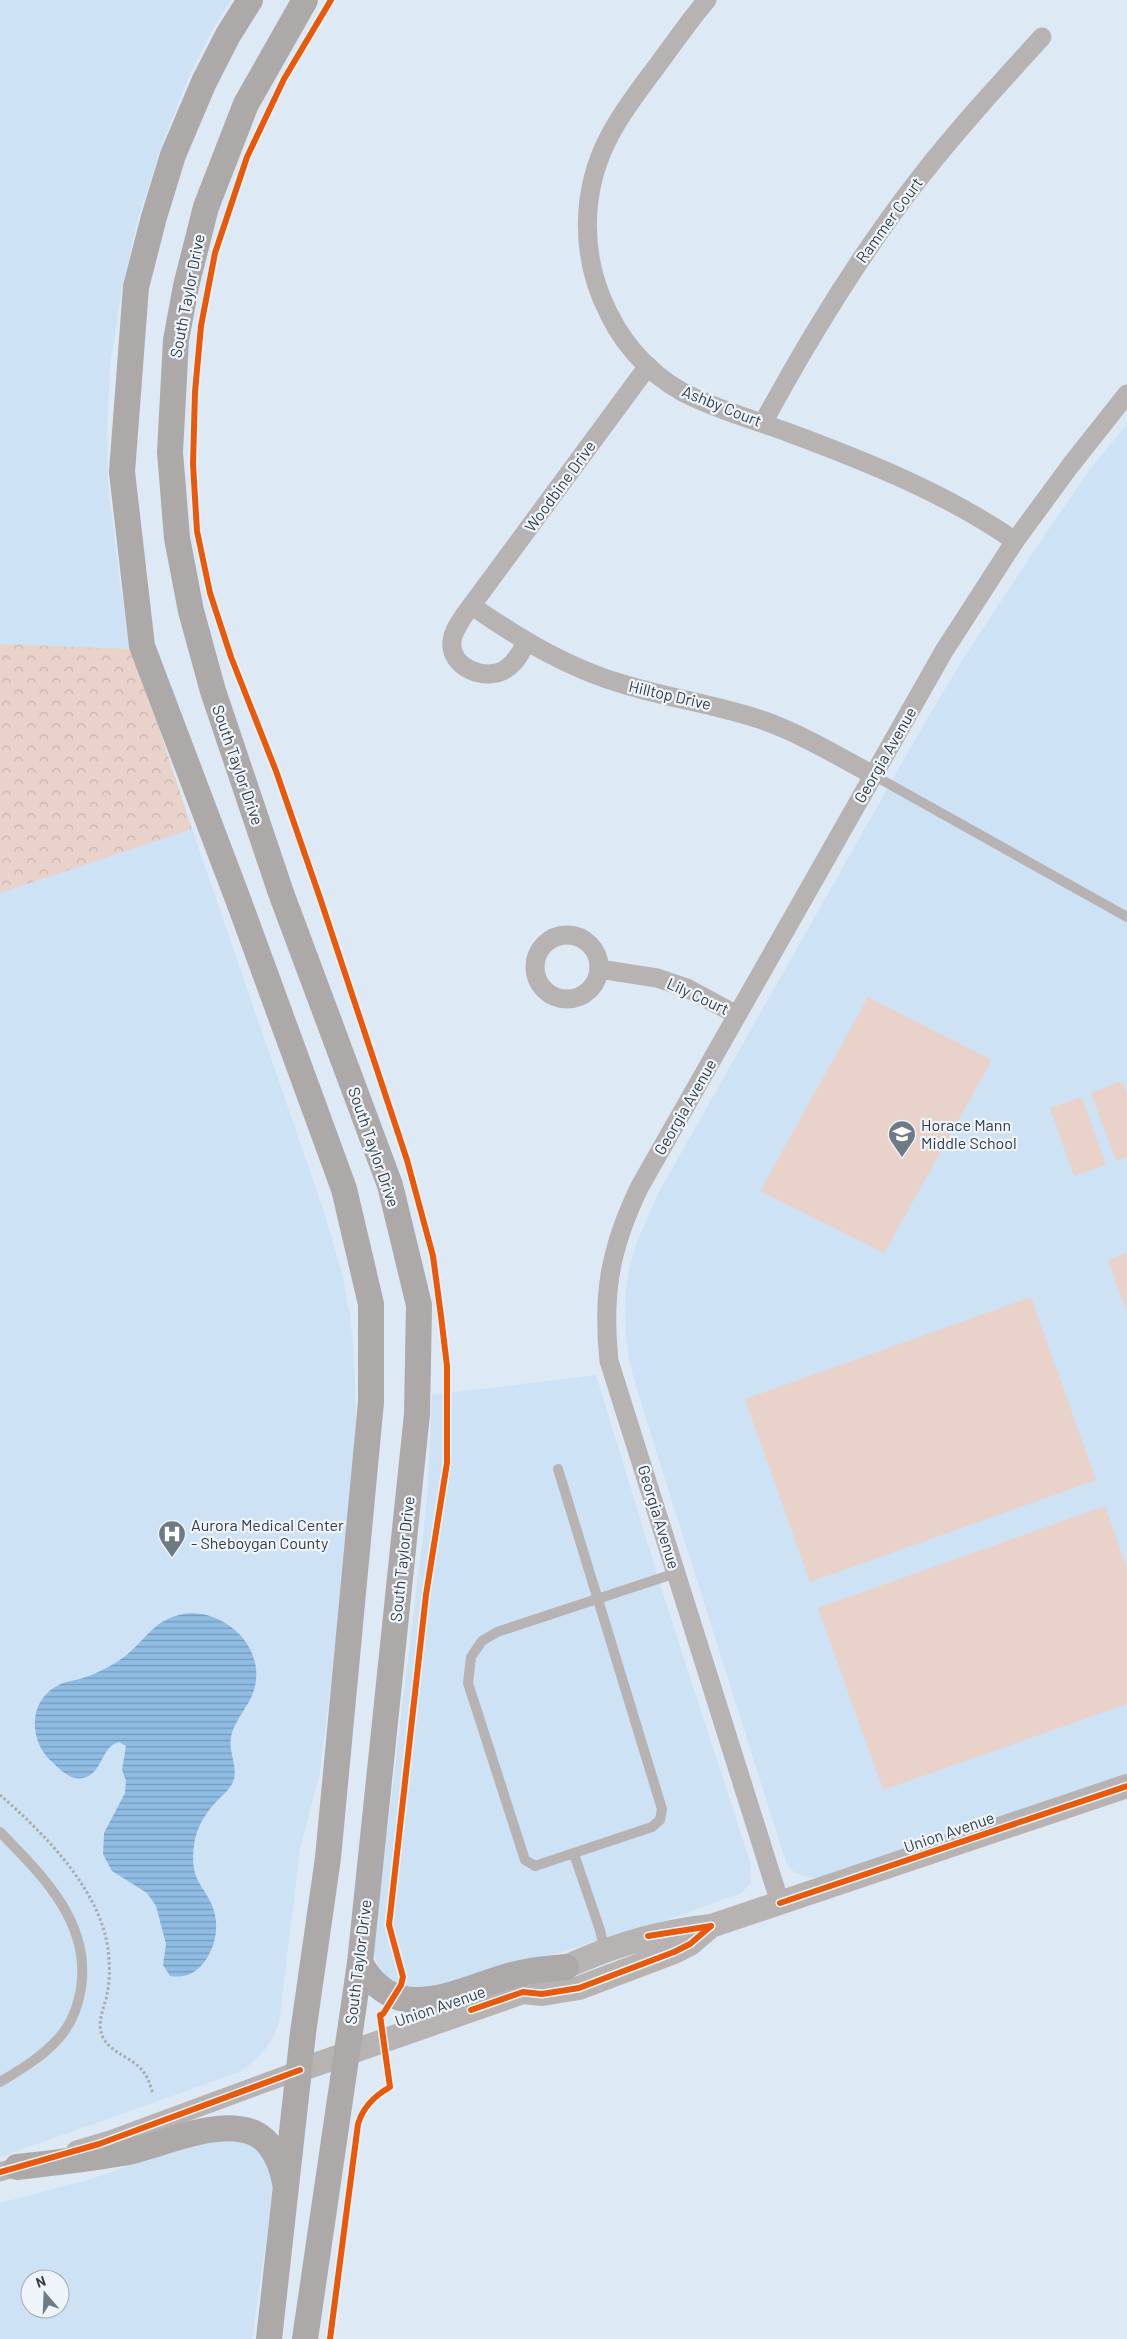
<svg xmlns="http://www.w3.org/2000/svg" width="1127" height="2339" font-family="Barlow,sans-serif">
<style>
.built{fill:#cde2f4;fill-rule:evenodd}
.green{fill:#e8d2c9}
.forest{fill:url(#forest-crowns)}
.water{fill:url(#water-rules)}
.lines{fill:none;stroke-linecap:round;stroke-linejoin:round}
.path{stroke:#a9abad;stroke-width:3;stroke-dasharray:2.5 2.5;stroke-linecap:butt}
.service{stroke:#b7b3b3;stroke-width:10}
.minor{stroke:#b7b3b3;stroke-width:19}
.tertiary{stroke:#b7b3b3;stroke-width:24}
.secondary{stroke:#ada9a8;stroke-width:26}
.cycleway-casing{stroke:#eef4f9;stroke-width:9}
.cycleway{stroke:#e8590c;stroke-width:6}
.labels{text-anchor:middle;stroke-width:4.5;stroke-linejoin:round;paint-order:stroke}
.street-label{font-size:16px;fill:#333e48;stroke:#eef4f9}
.poi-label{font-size:16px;fill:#333e48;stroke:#eef4f9;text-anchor:start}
</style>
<defs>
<pattern id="forest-crowns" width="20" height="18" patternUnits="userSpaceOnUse" patternTransform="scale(1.25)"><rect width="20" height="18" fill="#e8d2c9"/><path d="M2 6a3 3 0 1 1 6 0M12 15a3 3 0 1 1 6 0" fill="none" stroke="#c7b5ae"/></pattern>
<pattern id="water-rules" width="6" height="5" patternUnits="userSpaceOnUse" patternTransform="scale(1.25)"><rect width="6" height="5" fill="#8fbce3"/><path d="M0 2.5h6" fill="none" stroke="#759aba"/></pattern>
</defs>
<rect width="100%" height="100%" fill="#dde9f4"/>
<g class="built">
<polygon points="0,0 231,0 219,18 190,74 164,139 138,218 121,295 110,365 107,431 108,484 121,591 133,649 0,644"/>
<polygon points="1127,424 1127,1775 831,1879 807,1877 794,1872 786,1862 642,1406 629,1361 626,1332 625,1301 629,1270 638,1239 659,1192 923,726 963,659 1040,542 1089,471"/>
<polygon points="192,829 325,1215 343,1277 350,1317 354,1352 356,1421 338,1627 320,1772 300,1849 279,2022 274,2036 263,2052 252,2063 237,2073 0,2157 0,893"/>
<polygon points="596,1375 665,1600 750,1862 751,1883 741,1893 667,1920 430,1991 392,1983 377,1964 374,1952 375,1935 427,1501 432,1395"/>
<path d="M244 2140 264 2157 274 2185 252 2339H0V2203L88 2180 197 2142ZM30 2279H60V2309H30Z"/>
</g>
<g class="green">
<polygon points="868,997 992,1060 884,1253 760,1191"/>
<polygon points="1122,1081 1127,1094 1127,1157 1116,1161 1091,1093"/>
<polygon points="1082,1097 1106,1165 1074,1176 1050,1108"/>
<polygon points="1127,1253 1127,1313 1108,1260"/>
<polygon points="1031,1297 1096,1480 810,1582 745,1399"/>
<polygon points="1105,1506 1127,1569 1127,1704 883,1790 818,1608"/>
</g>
<polygon class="forest" points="0,644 133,649 192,829 0,893"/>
<path class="water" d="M192 1613C230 1614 266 1650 254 1690 249 1707 234 1720 231 1737 228 1752 239 1768 233 1782 230 1789 223 1795 218 1800 207 1811 199 1823 195 1839 193 1850 192 1862 195 1873 198 1884 206 1892 211 1903 221 1924 216 1949 201 1966 192 1975 182 1978 170 1976L163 1965 166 1944 156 1906 147 1893 112 1871 103 1854 104 1833 125 1793 126 1781 122 1770 126 1746 119 1742C100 1747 103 1774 83 1778 70 1781 60 1769 51 1761 29 1741 28 1701 57 1686 65 1681 74 1681 83 1678 95 1674 107 1668 117 1662 147 1643 151 1616 192 1613Z"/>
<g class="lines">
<path class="path" d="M0 1795C46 1835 107 1896 109 1961 110 1974 109 1987 106 1999 103 2010 98 2021 101 2032 106 2051 127 2055 139 2067 147 2074 150 2084 153 2094"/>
<g class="service">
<polyline points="873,775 1127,917"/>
<path d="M558 1469 662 1809 660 1820 652 1827 535 1866 525 1860 468 1683 471 1657 482 1641 497 1632C557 1612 616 1593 676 1573"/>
<path d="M0 1832C42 1875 91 1922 81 1988 78 2007 71 2025 58 2039 42 2057 20 2070 0 2082"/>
<polyline points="574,1854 600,1930 605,1951"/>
</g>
<g class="minor">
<path d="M707 0C688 22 672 46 654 70 639 90 622 112 610 135 580 191 580 258 609 314 627 351 659 383 697 399 726 412 757 421 787 432 865 461 946 493 1015 541"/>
<path d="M763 423C809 338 859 256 918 180 957 130 999 84 1042 37"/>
<path d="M472 606C520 639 569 669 626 685 672 699 719 705 765 721 803 735 838 756 873 775"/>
<path d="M526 642C521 653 516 662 506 669 486 682 449 668 452 641 453 632 458 625 463 617L648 366"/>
<circle cx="567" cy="967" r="32"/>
<polyline points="599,969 657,978 687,988 737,1015"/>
<path d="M780 1903 609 1361C602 1294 610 1249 639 1188L944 651 1015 541 1070 466 1127 394"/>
<polyline points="76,2150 113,2139 300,2070"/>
<polyline points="0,2172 30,2163"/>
</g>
<g class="tertiary">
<polyline points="523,1992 542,1994 579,1988 674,1952 690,1944 711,1926"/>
<path d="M300 2070 523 1992C539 1977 557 1970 577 1962 621 1943 663 1931 711 1926L1127 1786"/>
</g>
<g class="secondary">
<polyline points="250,0 228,35 204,82 173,155 154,217 136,287 122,472 142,646 239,902 344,1189 371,1304 371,1402 328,1858 303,2033 269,2339"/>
<path d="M360 1963C395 2025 450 1994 502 1978 523 1971 544 1969 566 1967"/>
<path d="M17 2167C53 2163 88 2159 123 2153 160 2146 217 2117 254 2133 272 2141 282 2164 285 2183"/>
<polyline points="305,2339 360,1963 417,1414 419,1305 390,1185 281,893 213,691 191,611 177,538 170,452 176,340 186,286 206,207 246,104 305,0"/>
</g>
<g class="cycleway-casing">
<g id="cycleway">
<polyline points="780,1903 1127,1786"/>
<polyline points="648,1936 711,1926"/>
<polyline points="471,2010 523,1992 542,1994 579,1988 674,1952 690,1944 711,1926"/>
<polyline points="0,2172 99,2144 300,2070"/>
<path d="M330 2339 358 2124C363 2107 374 2096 390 2087L380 2015 383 2014 401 1985 403 1977 389 1925 426 1595 447 1463V1366L441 1316 433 1256 407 1160 320 898 276 771 231 657 210 593 197 531 193 464 195 392 201 326 215 253 247 157 284 79 331 0"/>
</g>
</g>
<use href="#cycleway" class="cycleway"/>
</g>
<defs>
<g id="school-pin" transform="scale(1.4375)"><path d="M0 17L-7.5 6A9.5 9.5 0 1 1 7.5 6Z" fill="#6e7a84" stroke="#eef4f9"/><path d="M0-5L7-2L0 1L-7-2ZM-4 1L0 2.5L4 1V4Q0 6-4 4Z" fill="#fff"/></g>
<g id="hospital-pin" transform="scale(1.4375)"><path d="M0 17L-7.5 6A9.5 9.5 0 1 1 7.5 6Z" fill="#6e7a84" stroke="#eef4f9"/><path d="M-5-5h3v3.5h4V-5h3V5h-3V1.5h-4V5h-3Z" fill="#fff"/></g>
</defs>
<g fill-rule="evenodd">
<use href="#school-pin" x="902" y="1134"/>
<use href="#hospital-pin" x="172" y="1534"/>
</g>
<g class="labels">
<g class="street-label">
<text transform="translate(889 220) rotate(-54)" y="6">Rammer Court</text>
<text transform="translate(187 296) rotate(-79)" y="6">South Taylor Drive</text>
<text transform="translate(722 406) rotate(22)" y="6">Ashby Court</text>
<text transform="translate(560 486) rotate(-54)" y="6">Woodbine Drive</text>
<text transform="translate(670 695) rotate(13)" y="6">Hilltop Drive</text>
<text transform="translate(885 755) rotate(-60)" y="6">Georgia Avenue</text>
<text transform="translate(238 765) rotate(71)" y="6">South Taylor Drive</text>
<text transform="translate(698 996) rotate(25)" y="6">Lily Court</text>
<text transform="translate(685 1107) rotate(-60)" y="6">Georgia Avenue</text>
<text transform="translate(374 1147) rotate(71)" y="6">South Taylor Drive</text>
<text transform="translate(659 1517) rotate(73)" y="6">Georgia Avenue</text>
<text transform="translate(402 1559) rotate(-84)" y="6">South Taylor Drive</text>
<text transform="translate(949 1832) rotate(-19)" y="6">Union Avenue</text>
<text transform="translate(358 1962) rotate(-83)" y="6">South Taylor Drive</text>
<text transform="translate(440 2006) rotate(-19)" y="6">Union Avenue</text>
</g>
<g class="poi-label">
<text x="921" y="1131">Horace Mann<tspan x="921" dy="18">Middle School</tspan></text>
<text x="191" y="1531">Aurora Medical Center<tspan x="191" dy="18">- Sheboygan County</tspan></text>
</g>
</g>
<g transform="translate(45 2294) rotate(341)"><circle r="24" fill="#eef4f9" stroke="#a3abb2"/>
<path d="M0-4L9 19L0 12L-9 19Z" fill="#6e7a84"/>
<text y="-8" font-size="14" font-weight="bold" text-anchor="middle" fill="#333e48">N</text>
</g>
</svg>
